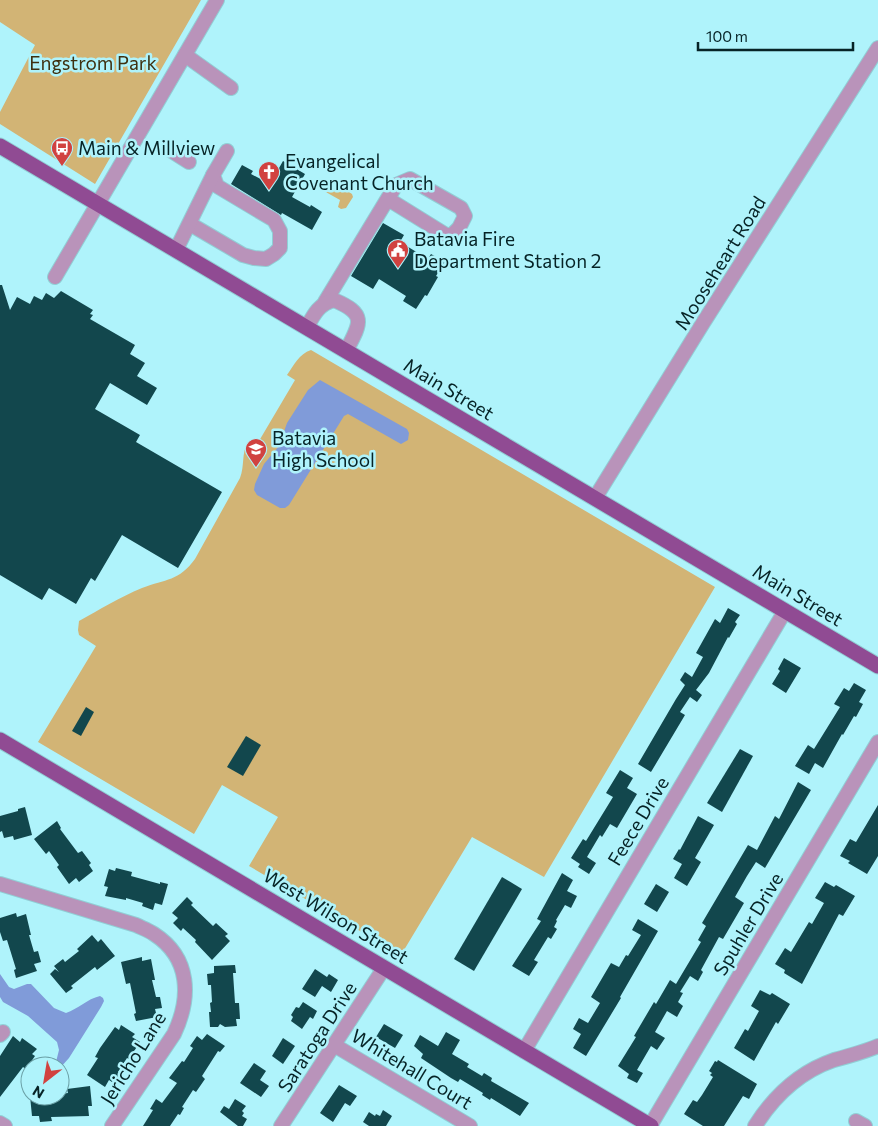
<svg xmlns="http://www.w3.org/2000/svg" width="878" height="1126" font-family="Commissioner,sans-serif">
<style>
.park{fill:#d2b475}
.water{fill:#809bd9}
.building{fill:#12474d}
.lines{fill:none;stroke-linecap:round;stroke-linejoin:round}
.minor-casing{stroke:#91ced5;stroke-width:16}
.major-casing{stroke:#91ced5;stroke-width:17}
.minor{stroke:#b993ba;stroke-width:14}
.major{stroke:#904b93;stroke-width:15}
.labels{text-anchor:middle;stroke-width:5;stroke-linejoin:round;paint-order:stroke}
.park-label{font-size:19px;fill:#3e3010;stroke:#aff3fb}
.poi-label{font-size:19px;fill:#062326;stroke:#aff3fb;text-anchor:start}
.street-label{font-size:19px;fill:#062326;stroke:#aff3fb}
</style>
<rect width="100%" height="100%" fill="#aff3fb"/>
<g class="park">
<polygon points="0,0 201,0 95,184 0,124 0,112 35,45 0,22"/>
<polygon points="329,179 352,194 353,197 346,208 341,209 338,207 340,200 324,191 322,185 326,180"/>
<path d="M311 350 715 587 544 877 472 837 401 955 249 866 278 817 222 785 194 834 38 742 96 646 79 635 78 630 79 621C99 610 120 597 142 588 166 579 179 581 195 559L240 478C245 465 241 454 248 442L256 446 295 380 287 375C294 365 299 354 311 350Z"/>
</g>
<g class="water">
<polygon points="320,380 407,429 409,433 408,440 401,444 348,414 344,416 289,505 285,508 280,508 257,495 254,490 255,484 264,464 279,446 287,423 308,390"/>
<path d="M0 974 9 987 14 989 27 984H31L54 1008 66 1013C78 1009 87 999 100 996L103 998 104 1001 101 1007 69 1058 60 1068V1066H55L59 1050 57 1042 28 1016 3 1002 0 997Z"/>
</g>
<g class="building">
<polygon points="283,161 305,174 292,197 310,207 311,205 322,212 312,230 282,213 281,215 231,184 242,165 253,171 251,174 270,184"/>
<polygon points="383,223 404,235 400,242 428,259 431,254 445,262 436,276 438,277 427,296 425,295 416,309 403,301 406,296 379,279 373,289 351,276"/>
<polygon points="0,285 2,285 10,310 17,297 30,304 34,296 42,300 46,293 54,298 61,291 93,310 90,314 93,315 90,319 135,345 130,354 145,363 137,376 157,388 147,405 110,383 95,409 140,435 136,442 222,492 178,568 122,535 95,581 91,578 76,604 49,588 42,600 0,575"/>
<polygon points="728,608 740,615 735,622 737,624 729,638 728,637 709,673 696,690 702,695 697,702 690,697 680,712 685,715 651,772 638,764 676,699 685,685 680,680 685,672 692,677 703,657 696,653 715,619 720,623"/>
<polygon points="784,658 801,668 786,693 772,684 780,671 778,669"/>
<polygon points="854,683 866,690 859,702 863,704 856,717 854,716 843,735 842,734 823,768 815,763 809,774 795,766 808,745 814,749 840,707 834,704 844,688 849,691"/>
<polygon points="86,707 94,712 81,736 72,731"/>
<polygon points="246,736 261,745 243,776 227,767"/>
<polygon points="740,749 753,756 722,812 707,803"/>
<polygon points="620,770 633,778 627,788 637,794 617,828 610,824 602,837 600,835 587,857 596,863 589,874 578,867 580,864 571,858 583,839 586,841 613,797 606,793"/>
<polygon points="798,782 811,790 765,868 756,862 747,876 735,897 744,903 723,939 719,937 701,970 703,972 698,981 690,976 680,992 683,993 678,1002 683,1006 677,1017 667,1011 655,1032 665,1038 657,1050 651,1046 637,1070 643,1073 637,1083 627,1078 629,1074 618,1066 636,1037 634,1036 654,1002 656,1004 670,980 676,984 701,942 698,940 706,926 702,923 748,845 757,850 775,816 779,819"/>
<polygon points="878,805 878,856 867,874 848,863 850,861 840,856 850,839 856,842"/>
<polygon points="25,807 32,835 14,840 13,836 4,838 2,831 0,832 0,816 18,811 18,809"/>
<polygon points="698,816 714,825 695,858 701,862 687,886 674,878 682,864 673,859 679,849 680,850"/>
<polygon points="57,821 61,828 60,829 78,853 82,851 91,863 89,865 93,871 79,882 76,878 69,884 57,867 59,865 49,851 46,854 34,839"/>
<polygon points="116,868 132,872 131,876 160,884 160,882 168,884 162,905 155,903 153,910 142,906 143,903 126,898 126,900 105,896 108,887 104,886 109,869 115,871"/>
<polygon points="562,873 573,880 567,891 577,896 571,908 565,905 556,920 557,921 554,927 557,929 551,939 548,937 534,960 538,962 529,976 512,966 541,921 537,919"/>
<polygon points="502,877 522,889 474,971 454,959"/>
<polygon points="825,882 834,887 836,885 855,896 843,916 839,914 802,984 784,973 785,970 775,964 785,948 791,952 809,922 812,924 824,903 815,898"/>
<polygon points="656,884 669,892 657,912 644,904"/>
<polygon points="187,897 193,903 191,905 213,926 216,923 228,934 225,936 230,941 212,960 195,942 196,940 183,928 181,931 173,923 178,918 172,913"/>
<polygon points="16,913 17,917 26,914 31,935 29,935 34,952 38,951 41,962 34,964 37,971 16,978 14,970 16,969 7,940 3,941 0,932 0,918"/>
<polygon points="638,919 658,931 620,997 621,998 586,1056 573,1048 581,1034 573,1029 579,1018 588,1023 600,1003 591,997 611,963 619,967 626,955 628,956 641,935 632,930"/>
<polygon points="92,935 98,942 101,939 115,956 97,970 95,967 71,986 73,988 66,993 50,974 55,969 59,972 54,966 63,959 65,962 79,951 77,949"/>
<polygon points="142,957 142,961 151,959 155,980 152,980 156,997 160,997 162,1008 155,1009 157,1017 136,1021 134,1014 136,1013 130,983 126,984 121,962"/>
<polygon points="235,965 236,973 233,973 235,1003 239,1003 240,1019 236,1019 237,1026 225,1027 220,1024 218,1027 210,1027 209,1012 211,1012 210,1003 212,1002 211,985 208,985 207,974 214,973 214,966"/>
<polygon points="315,969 327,977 329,974 338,980 331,992 322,986 315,997 302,989"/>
<polygon points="760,990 770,995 772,993 790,1004 778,1024 776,1022 754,1061 734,1048 745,1029 748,1031 759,1011 751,1006"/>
<polygon points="303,1002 317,1011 313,1019 310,1017 302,1029 291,1021 293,1017 291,1015 296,1007 299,1008"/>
<polygon points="384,1024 403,1035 395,1048 376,1037"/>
<polygon points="121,1025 135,1034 132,1037 140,1042 129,1059 127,1058 118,1072 121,1074 115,1084 109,1080 105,1087 87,1075 98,1058 95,1057 100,1048 115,1027 119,1030"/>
<polygon points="446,1032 460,1040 452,1054 469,1064 467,1067 482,1076 484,1073 492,1078 491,1081 529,1103 520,1116 491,1098 490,1100 482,1095 483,1093 460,1079 458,1082 451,1078 421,1058 423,1054 414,1046 420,1035 438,1046"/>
<polygon points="207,1034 225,1046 220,1052 218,1051 202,1076 205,1079 196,1092 193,1090 182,1107 184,1108 180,1115 178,1114 170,1126 143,1126 153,1110 150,1109 156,1099 162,1103 177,1083 169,1078 182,1061 184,1062 193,1048 190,1046 197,1036 202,1040"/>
<polygon points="13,1036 20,1042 22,1038 37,1049 32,1054 35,1056 26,1069 23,1067 0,1097 0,1056"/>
<polygon points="283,1038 295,1046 283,1064 272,1056"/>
<polygon points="718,1060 757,1084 749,1099 743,1096 724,1126 703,1126 684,1114 693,1100 697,1102 702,1095 713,1077 710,1075 712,1073 709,1071 715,1061 717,1062"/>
<polygon points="254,1063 266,1071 260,1080 269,1086 261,1097 240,1083"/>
<polygon points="339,1085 357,1096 350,1106 345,1103 333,1122 320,1113"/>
<polygon points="90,1086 92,1106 88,1106 89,1116 51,1117 52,1121 40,1122 39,1116 32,1116 30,1096 60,1096 60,1094 68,1093 67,1089"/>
<polygon points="235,1099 246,1106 242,1111 244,1113 242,1116 247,1119 243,1126 238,1126 220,1112 224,1106 229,1109"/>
<polygon points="383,1110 392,1116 386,1126 369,1126 363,1122 369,1112 375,1116 376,1114 380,1116"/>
</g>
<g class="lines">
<g class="minor-casing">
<g id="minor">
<polyline points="185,55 231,88"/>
<polyline points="167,148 189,162"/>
<polyline points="190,224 243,255 254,258 266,259 274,254 280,248 280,231 274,220 217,186 213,175 227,151"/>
<polyline points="176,250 213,175"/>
<polyline points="55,277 217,0"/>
<polyline points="325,302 396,185 410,179 461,208 465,216 459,228 452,235 446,235 388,199"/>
<path d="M307 327C314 314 319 304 334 300 367 314 361 323 346 351"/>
<polyline points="595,498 703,323 878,48"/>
<path d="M0 884 136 925C142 928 148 930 154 934 191 958 191 998 174 1034L112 1126"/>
<polyline points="0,1035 3,1032"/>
<polyline points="334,1045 470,1126"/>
<polyline points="524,1051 785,611"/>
<polyline points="856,1121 865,1126"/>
<polyline points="0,1123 5,1126"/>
<polyline points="281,1126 384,968"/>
<polyline points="650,1126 878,742"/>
<path d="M755 1126C774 1096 799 1072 834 1060 849 1056 864 1052 878 1046"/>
</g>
</g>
<g class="major-casing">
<g id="major">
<polyline points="0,146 878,666"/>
<polyline points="0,740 651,1126"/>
</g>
</g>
<use href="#minor" class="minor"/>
<use href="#major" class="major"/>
</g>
<defs>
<g id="bus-pin" transform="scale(1.125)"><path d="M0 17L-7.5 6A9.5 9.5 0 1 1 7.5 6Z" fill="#d14240" stroke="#aff3fb"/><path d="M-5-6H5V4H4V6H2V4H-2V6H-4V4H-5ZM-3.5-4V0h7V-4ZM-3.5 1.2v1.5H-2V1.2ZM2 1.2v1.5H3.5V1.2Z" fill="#fff"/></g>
<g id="church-pin" transform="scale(1.125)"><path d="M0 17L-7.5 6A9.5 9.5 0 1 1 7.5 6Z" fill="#d14240" stroke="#aff3fb"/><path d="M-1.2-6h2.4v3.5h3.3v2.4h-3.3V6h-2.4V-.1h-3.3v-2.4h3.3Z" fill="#fff"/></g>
<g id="civic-pin" transform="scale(1.125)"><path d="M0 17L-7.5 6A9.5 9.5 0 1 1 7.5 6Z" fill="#d14240" stroke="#aff3fb"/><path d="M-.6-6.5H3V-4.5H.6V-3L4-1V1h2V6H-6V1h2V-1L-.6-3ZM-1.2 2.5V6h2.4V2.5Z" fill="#fff"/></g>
<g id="school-pin" transform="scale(1.125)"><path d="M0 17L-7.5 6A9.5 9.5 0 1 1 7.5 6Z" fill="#d14240" stroke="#aff3fb"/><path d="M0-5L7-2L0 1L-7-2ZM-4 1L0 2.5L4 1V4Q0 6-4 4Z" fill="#fff"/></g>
</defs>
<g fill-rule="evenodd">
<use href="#bus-pin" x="62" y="148"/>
<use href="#church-pin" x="269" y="172"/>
<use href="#civic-pin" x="398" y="250"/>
<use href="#school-pin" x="256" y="449"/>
</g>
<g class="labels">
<g class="park-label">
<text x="93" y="70">Engstrom Park</text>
</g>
<g class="poi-label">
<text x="78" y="155">Main &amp; Millview</text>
<text x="285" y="168">Evangelical<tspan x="285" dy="22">Covenant Church</tspan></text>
<text x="414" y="246">Batavia Fire<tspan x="414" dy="22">Department Station 2</tspan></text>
<text x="272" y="445">Batavia<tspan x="272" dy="22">High School</tspan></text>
</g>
<g class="street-label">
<text transform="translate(720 263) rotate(-58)" y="7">Mooseheart Road</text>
<text transform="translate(449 389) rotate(31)" y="7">Main Street</text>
<text transform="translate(798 595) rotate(31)" y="7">Main Street</text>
<text transform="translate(638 821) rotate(-59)" y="7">Feece Drive</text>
<text transform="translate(336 916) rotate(31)" y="7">West Wilson Street</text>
<text transform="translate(748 924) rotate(-59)" y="7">Spuhler Drive</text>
<text transform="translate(317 1037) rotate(-57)" y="7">Saratoga Drive</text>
<text transform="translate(133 1058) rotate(-58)" y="7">Jericho Lane</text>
<text transform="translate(412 1069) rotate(31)" y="7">Whitehall Court</text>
</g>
</g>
<g transform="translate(45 1081) rotate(211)"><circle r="24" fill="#aff3fb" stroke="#6ba0a6"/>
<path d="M0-4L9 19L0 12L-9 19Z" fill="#d14240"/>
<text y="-8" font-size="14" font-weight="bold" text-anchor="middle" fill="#062326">N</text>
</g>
<path d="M698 42v8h155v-8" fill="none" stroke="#062326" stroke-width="2.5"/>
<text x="706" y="42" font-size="15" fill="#062326" stroke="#aff3fb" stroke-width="4" paint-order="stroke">100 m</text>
</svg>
